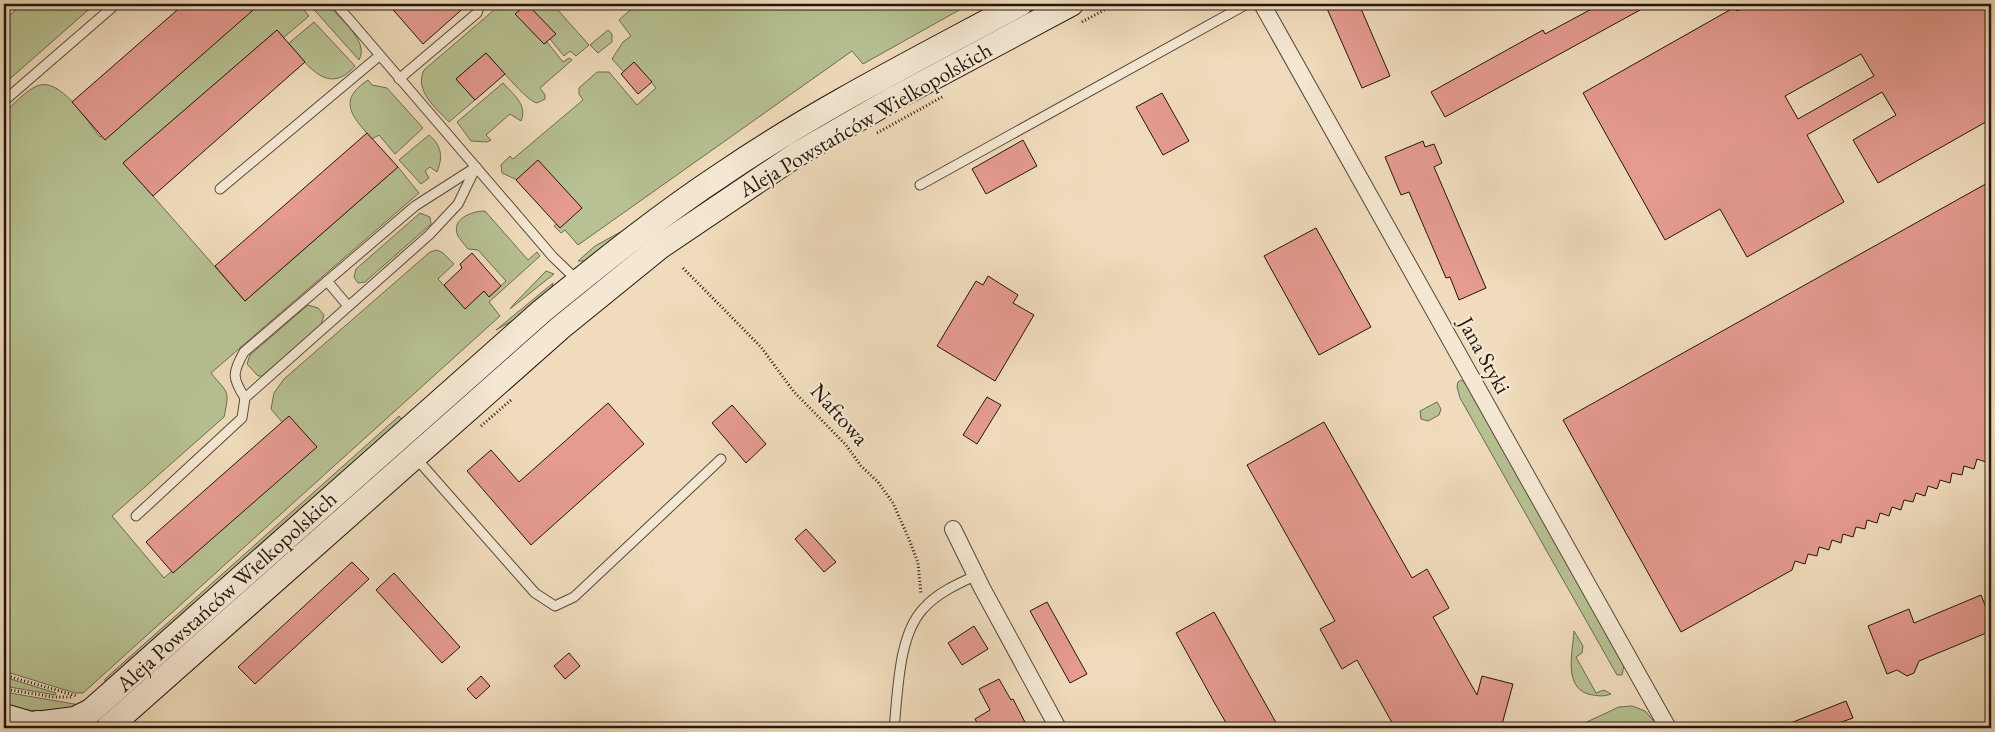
<svg xmlns="http://www.w3.org/2000/svg" width="1995" height="732" font-family="'EB Garamond',serif">
<style>
.green{fill:#b7c192;stroke:#6c6c50}
.building{fill:#e59b90;stroke:#22160e;fill-rule:evenodd}
.lines{fill:none;stroke-linecap:round;stroke-linejoin:round}
.lane-casing{stroke:#56483a;stroke-width:11}
.street-casing{stroke:#56483a;stroke-width:18}
.secondary-casing{stroke:#22160e;stroke-width:26}
.path{stroke:#22160e;stroke-width:3;stroke-dasharray:1 2.5;stroke-linecap:butt}
.lane{stroke:#f5e8d3;stroke-width:9}
.street{stroke:#f5e8d3;stroke-width:16}
.secondary{stroke:#f5e8d3;stroke-width:24}
.labels{text-anchor:middle;stroke-width:4.5;stroke-linejoin:round;paint-order:stroke}
.street-label{font-size:22px;fill:#22160e;stroke:#f5e8d3}
</style>
<rect width="100%" height="100%" fill="#f0dcbc"/>
<filter id="stains"><feTurbulence type="fractalNoise" baseFrequency=".004" numOctaves="4"/><feColorMatrix values="0 0 0 0 .2 0 0 0 0 .09 0 0 0 0 .02 0 0 0 .5 -.17"/></filter>
<radialGradient id="worn" r=".72"><stop offset=".6" stop-color="#630" stop-opacity="0"/><stop offset="1" stop-color="#630" stop-opacity=".3"/></radialGradient>
<g class="green">
<polygon points="23,4 95,4 4,84 4,20"/>
<path d="M254 4H299L309 16 283 38 276 31 124 163 245 301 398 167 419 193 211 373C228 394 230 389 224 417L112 516 164 578 307 451 271 409 274 393 284 379 430 252 437 250 443 253 454 264 438 279 465 308 484 291 489 297 506 281 478 250 468 249C465 245 461 241 458 236 450 219 472 211 485 211L528 260 537 252 540 256 489 302 500 316 83 693H75L4 671V113C13 105 25 91 37 86 60 76 87 121 100 137Z"/>
<path d="M309 4H327C338 17 370 41 359 60Z"/>
<path d="M501 4H526L516 14 544 44 547 42 563 62 569 58 572 60 540 88 545 95V99L537 103C526 101 496 63 486 53L456 79 475 100 449 122C436 108 414 91 424 70Z"/>
<polygon points="527,4 560,4 556,8 589,45 576,56 570,51 564,56 550,39 555,34"/>
<polygon points="637,4 970,4 863,64 852,51 578,245 565,230 561,233 554,226 576,207 502,173 501,165 510,156 513,159 583,100 579,94 579,88 597,72 609,72 637,105 656,88 635,63 624,72 612,59 623,42 631,36 619,20"/>
<path d="M314 22 355 66C328 97 308 65 288 44Z"/>
<polygon points="608,30 612,34 612,42 598,53 590,45"/>
<path d="M368 80 372 85 387 88 423 128 395 154 379 135 372 139C353 117 336 101 368 80Z"/>
<path d="M503 83C513 94 528 105 521 121L510 114 486 135 491 140 487 142 471 141 457 122Z"/>
<path d="M429 135C442 146 443 157 437 172L430 167 425 171 429 178 421 184 399 160Z"/>
<polygon points="420,213 430,217 431,224 365,282 358,283 354,277 356,269"/>
<polygon points="635,224 586,261 578,261 595,246"/>
<polygon points="546,271 554,274 510,309 514,304"/>
<path d="M553 283C549 302 513 320 496 330Z"/>
<polygon points="308,305 318,308 324,315 321,325 262,376 258,376 247,364 250,355"/>
<polygon points="1461,380 1465,383 1624,665 1622,675 1617,675 1460,398 1457,387 1458,382"/>
<polygon points="1437,402 1441,409 1439,415 1428,421 1421,419 1420,411"/>
<polygon points="399,416 404,422 105,685 105,679"/>
<path d="M1574 631 1583 646 1582 653 1576 657 1596 693 1604 690 1611 694C1603 697 1597 696 1588 694 1563 686 1573 651 1574 631Z"/>
<polygon points="4,677 56,693 55,695 4,686"/>
<path d="M4 692 80 705 78 708C54 710 28 713 4 707Z"/>
<polygon points="1632,706 1645,711 1660,728 1576,727 1619,707"/>
</g>
<g class="building">
<polygon points="184,4 260,4 105,140 72,102"/>
<polygon points="388,4 468,4 423,44"/>
<polygon points="527,4 556,34 544,44 515,14"/>
<polygon points="1325,4 1359,4 1390,76 1362,88"/>
<polygon points="1601,4 1651,4 1445,117 1431,92 1543,30 1545,34"/>
<path d="M1750 4H1991V119L1878 183 1853 140 1896 115 1882 92 1807 135 1844 202 1747 257 1720 209 1665 240 1583 93 1735 7 1737 11ZM1861 54 1874 76 1798 119 1785 96Z"/>
<polygon points="277,30 305,62 153,196 123,163"/>
<polygon points="486,53 505,74 475,100 456,79"/>
<polygon points="634,62 652,82 638,94 621,74"/>
<polygon points="1162,93 1189,141 1163,155 1136,107"/>
<polygon points="367,133 398,167 245,301 215,266"/>
<polygon points="1023,140 1037,166 986,194 972,169"/>
<polygon points="1423,141 1425,147 1434,144 1442,163 1434,167 1486,288 1459,300 1450,277 1446,278 1409,192 1401,195 1385,157"/>
<polygon points="538,160 582,208 560,228 516,180"/>
<polygon points="1991,181 1991,459 1986,462 1977,459 1974,469 1964,466 1962,475 1952,473 1950,483 1940,480 1937,489 1928,486 1925,496 1916,493 1913,502 1904,500 1901,510 1892,507 1889,516 1880,513 1877,523 1867,520 1865,529 1856,527 1853,537 1843,534 1841,543 1832,540 1829,550 1819,547 1817,556 1808,554 1805,564 1795,561 1792,570 1681,632 1563,420"/>
<polygon points="1316,228 1371,327 1319,355 1264,256"/>
<polygon points="472,253 501,286 489,297 484,291 465,309 444,285 462,268 460,264"/>
<polygon points="988,276 1018,295 1013,303 1034,315 995,381 937,346 976,281 983,285"/>
<polygon points="987,397 1001,405 977,444 963,435"/>
<polygon points="608,403 644,444 531,545 467,471 491,450 519,482"/>
<polygon points="732,405 766,444 746,463 712,423"/>
<polygon points="289,416 317,447 173,573 146,542"/>
<polygon points="1324,422 1412,578 1427,569 1449,608 1433,617 1477,695 1482,676 1513,684 1501,728 1395,728 1357,660 1342,669 1320,629 1335,621 1247,465"/>
<polygon points="806,529 836,562 824,572 795,539"/>
<polygon points="352,562 369,579 255,684 238,667"/>
<polygon points="394,573 460,647 442,663 376,590"/>
<polygon points="1981,595 1991,620 1991,631 1919,661 1914,673 1907,676 1897,670 1887,674 1868,626 1909,609 1914,623"/>
<polygon points="1047,602 1087,674 1070,683 1030,611"/>
<polygon points="1214,612 1279,728 1229,728 1214,702 1176,633"/>
<polygon points="974,626 988,649 962,665 948,643"/>
<polygon points="569,653 580,666 565,679 554,666"/>
<polygon points="481,676 490,686 476,699 467,689"/>
<polygon points="999,679 1011,700 1013,699 1028,728 980,728 975,719 990,710 979,689"/>
<polygon points="1846,701 1853,718 1825,728 1778,728"/>
</g>
<g class="lines">
<g class="lane-casing">
<g id="lane">
<polyline points="336,4 553,257 577,280"/>
<polyline points="399,79 477,13 480,4"/>
<polyline points="4,101 116,4"/>
<path d="M476 167 458 204 429 235 245 398C232 378 232 373 244 352L415 206Z"/>
<polyline points="920,185 1247,4"/>
<polyline points="220,189 379,56"/>
<polyline points="327,281 348,306"/>
<polyline points="416,458 535,593 555,606 574,597 721,459"/>
<polyline points="136,516 242,418 245,398"/>
<path d="M894 728C898 693 898 636 923 609 937 593 957 584 975 576"/>
</g>
</g>
<g class="street-casing">
<g id="street">
<polyline points="1262,4 1668,728"/>
<polyline points="953,529 982,588 1058,728"/>
</g>
</g>
<g class="secondary-casing">
<g id="secondary">
<polyline points="4,716 31,724"/>
<path d="M44 723 75 719 91 711 542 311C601 263 660 215 724 173 818 109 920 58 1020 4"/>
<polyline points="20,728 37,723 58,726"/>
<polyline points="108,728 560,328 661,246 796,155 895,98 1071,4"/>
</g>
</g>
<g class="path">
<polyline points="1082,22 1115,4"/>
<polyline points="877,133 944,96"/>
<polyline points="683,268 761,347 794,392 846,445 861,466 878,482 893,503 909,539 918,563 921,594"/>
<polyline points="481,426 511,400"/>
<polyline points="4,675 77,696"/>
<polyline points="4,689 53,697 73,697"/>
</g>
<use href="#lane" class="lane"/>
<use href="#street" class="street"/>
<use href="#secondary" class="secondary"/>
</g>
<g class="labels">
<g class="street-label">
<text transform="translate(865 119) rotate(-30)" y="8">Aleja Powstańców Wielkopolskich</text>
<text transform="translate(1485 355) rotate(61)" y="8">Jana Styki</text>
<text transform="translate(840 414) rotate(48)" y="8">Naftowa</text>
<text transform="translate(226 591) rotate(-42)" y="8">Aleja Powstańców Wielkopolskich</text>
</g>
</g>
<rect width="1995" height="732" fill="none" stroke="#f0dcbc" stroke-width="20"/>
<rect x="5" y="5" width="1985" height="722" fill="none" stroke="#22160e" stroke-width="2.5"/>
<rect x="10" y="10" width="1975" height="712" fill="none" stroke="#22160e"/>
<rect width="100%" height="100%" filter="url(#stains)"/>
<rect width="100%" height="100%" fill="url(#worn)"/>
</svg>
